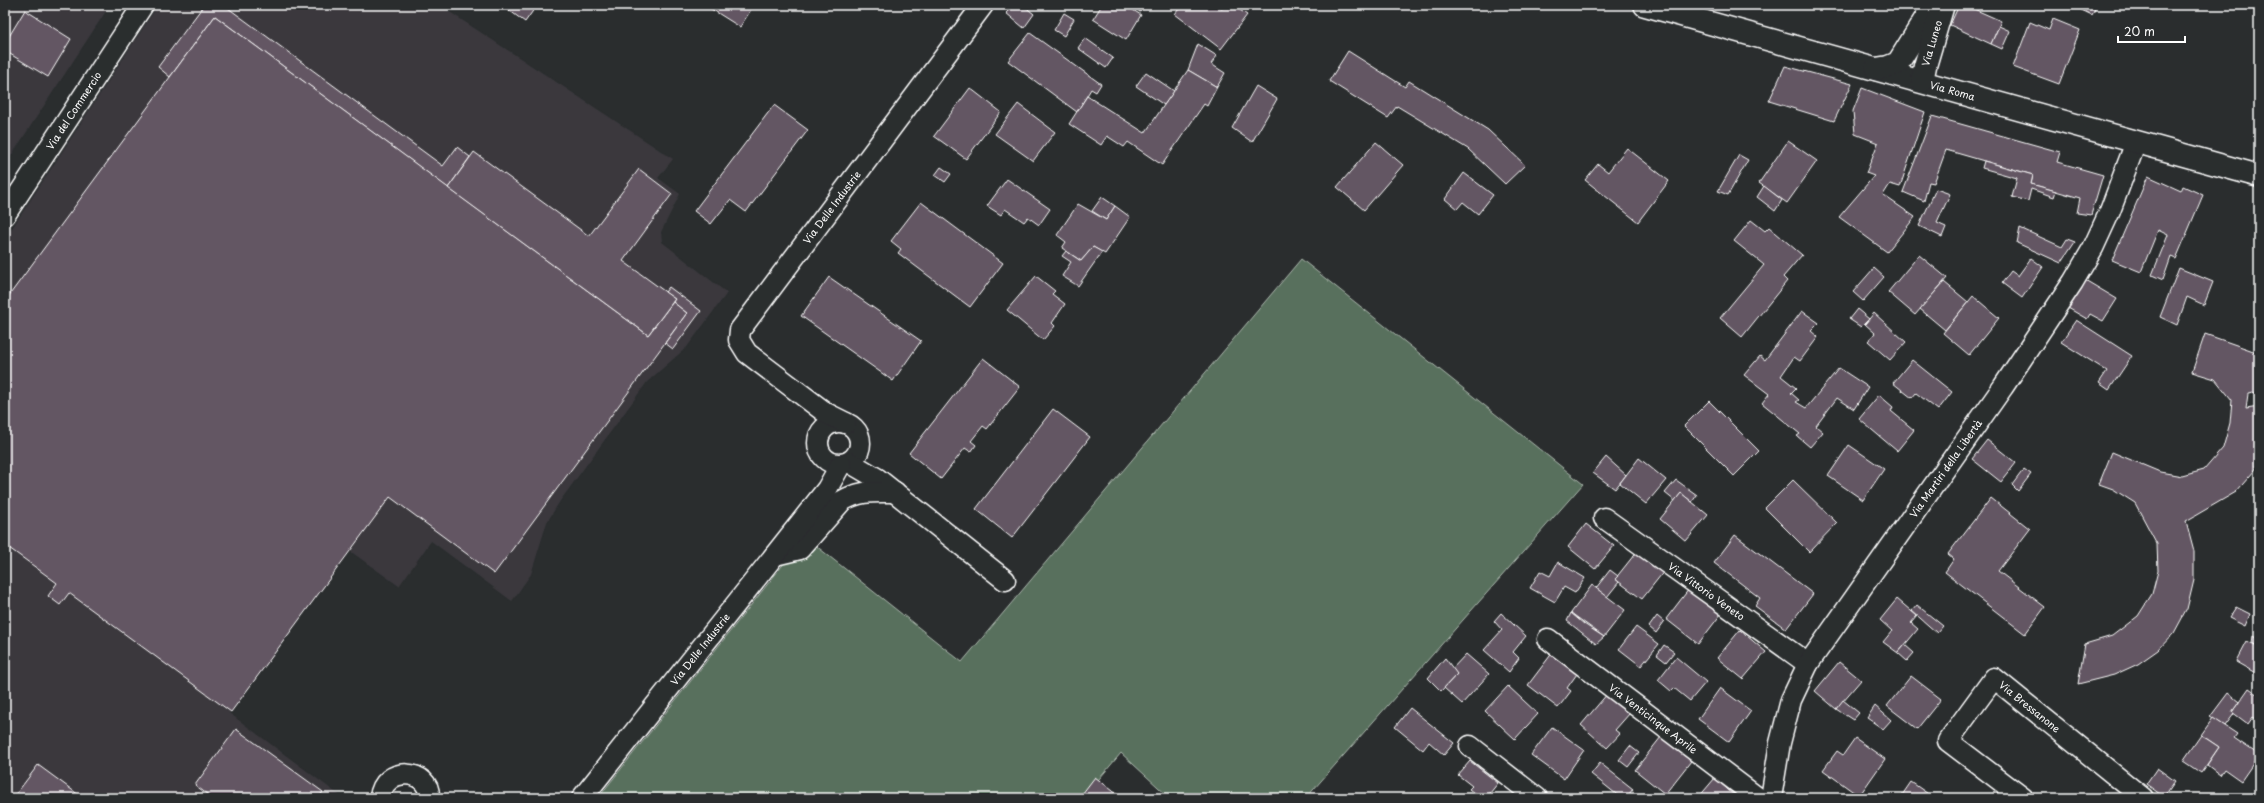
<svg xmlns="http://www.w3.org/2000/svg" width="2264" height="803" font-family="'Playpen Sans',sans-serif">
<style>
.built{fill:#3b393e}
.green{fill:#58705d;stroke:#acb8ae}
.building{fill:#645663;stroke:#fff}
.lines{fill:none;stroke-linecap:round;stroke-linejoin:round}
.street-casing{stroke:#fff;stroke-width:23}
.secondary-casing{stroke:#fff;stroke-width:25}
.street{stroke:#2a2d2e;stroke-width:20}
.secondary{stroke:#2a2d2e;stroke-width:22}
.labels{text-anchor:middle;stroke-width:3;stroke-linejoin:round;paint-order:stroke}
.street-label{font-size:10px;fill:#fff;stroke:#2a2d2e}
</style>
<rect width="100%" height="100%" fill="#2a2d2e"/>
<filter id="ink" filterUnits="userSpaceOnUse"><feTurbulence type="fractalNoise" baseFrequency=".025" numOctaves="2"/><feDisplacementMap in="SourceGraphic" scale="8" xChannelSelector="R" yChannelSelector="G"/><feConvolveMatrix kernelMatrix="1 2 1 2 8 2 1 2 1" color-interpolation-filters="sRGB"/></filter>
<g filter="url(#ink)">
<g class="built">
<polygon points="5,5 110,5 5,165"/>
<polygon points="158,5 439,5 673,159 658,178 680,194 661,232 662,242 727,293 687,347 647,382 560,501 547,522 531,574 512,601 431,541 399,586 350,551 229,713 343,798 5,798 5,239"/>
</g>
<polygon class="green" points="1301,259 1583,484 1306,798 1170,798 1121,753 1083,798 598,798 805,537 962,662"/>
<g class="building">
<polygon points="204,5 224,5 443,166 457,147 470,157 448,188 215,16 170,77 158,67"/>
<polygon points="502,5 537,5 525,22"/>
<polygon points="705,5 754,5 740,27"/>
<polygon points="1004,5 1023,5 1034,14 1024,28 1006,13 1009,10"/>
<polygon points="1102,5 1125,5 1141,15 1126,40 1093,19"/>
<polygon points="1131,5 1146,5 1140,12"/>
<polygon points="1182,5 1216,5 1222,9 1225,5 1233,5 1247,15 1221,49 1175,14"/>
<polygon points="1959,5 1965,5 2001,21 1991,44 1950,25"/>
<polygon points="2071,5 2097,5 2092,15"/>
<polygon points="25,10 71,39 48,77 5,51 5,43"/>
<polygon points="1064,13 1074,19 1064,36 1054,30"/>
<polygon points="215,16 648,335 673,302 687,313 494,574 390,497 231,712 69,593 60,605 48,596 57,583 5,545 5,301"/>
<polygon points="2053,19 2080,30 2059,84 2013,67 2030,22 2049,30"/>
<polygon points="1999,26 2010,31 2002,49 1991,44"/>
<polygon points="1030,33 1101,84 1096,92 1091,89 1077,112 1008,61"/>
<polygon points="1085,38 1113,58 1106,68 1078,48"/>
<polygon points="1198,44 1217,56 1211,64 1225,73 1217,87 1188,70"/>
<polygon points="1348,51 1405,87 1409,81 1488,130 1525,165 1505,184 1468,149 1397,106 1388,118 1329,81"/>
<polygon points="1785,66 1852,84 1834,121 1769,101"/>
<polygon points="1188,70 1217,87 1207,106 1204,104 1162,165 1128,142 1124,147 1107,136 1101,145 1069,124 1087,96 1145,133"/>
<polygon points="1146,72 1174,91 1164,105 1136,86"/>
<polygon points="1256,86 1277,99 1252,142 1232,128"/>
<polygon points="970,88 1001,112 966,159 934,136"/>
<polygon points="1862,88 1925,112 1900,187 1890,184 1883,195 1915,217 1887,252 1839,217 1874,176 1866,173 1878,143 1855,134 1853,111"/>
<polygon points="1018,104 1055,132 1033,161 995,134"/>
<polygon points="774,105 808,130 746,212 730,200 711,224 694,211"/>
<polygon points="1932,116 2060,152 2057,162 2103,175 2091,215 2077,213 2080,198 2031,184 2033,175 1946,150 1934,183 1929,182 1924,201 1903,192"/>
<polygon points="1788,141 1817,161 1787,203 1759,183"/>
<polygon points="1376,142 1403,165 1364,210 1337,187"/>
<polygon points="1627,148 1669,181 1638,222 1585,180 1598,164 1608,172"/>
<polygon points="474,152 589,236 639,169 672,194 623,261 675,299 648,335 448,188"/>
<polygon points="1739,155 1748,160 1728,195 1718,191"/>
<polygon points="1984,161 2033,175 2031,184 2056,191 2054,197 2031,189 2028,201 2012,197 2017,178 1982,168"/>
<polygon points="941,167 951,174 945,182 935,175"/>
<polygon points="1464,173 1493,195 1478,214 1463,202 1457,209 1445,199"/>
<polygon points="2148,176 2181,191 2183,186 2203,195 2176,259 2171,257 2163,280 2152,275 2168,235 2158,230 2141,272 2112,260"/>
<polygon points="1007,179 1050,209 1039,225 1028,217 1024,222 1005,209 1001,215 987,206"/>
<polygon points="1764,186 1782,200 1775,211 1757,197"/>
<polygon points="1936,189 1950,194 1937,223 1946,227 1942,237 1919,226"/>
<polygon points="1102,197 1115,206 1106,220 1092,211"/>
<polygon points="921,202 1003,263 970,307 898,253 901,249 891,241"/>
<polygon points="1078,204 1106,220 1115,206 1130,217 1105,254 1093,247 1081,261 1062,248 1066,242 1057,235"/>
<polygon points="1751,220 1765,231 1769,227 1802,255 1783,277 1787,281 1742,337 1720,318 1764,265 1734,241"/>
<polygon points="2020,228 2062,247 2067,239 2075,242 2061,263 2017,243"/>
<polygon points="1093,247 1102,252 1078,286 1062,276 1071,262 1062,256 1066,251 1081,261"/>
<polygon points="1919,255 1947,278 1915,315 1888,292"/>
<polygon points="2031,258 2043,267 2022,298 2002,283 2011,271 2018,276"/>
<polygon points="1874,268 1884,277 1863,301 1853,292"/>
<polygon points="2179,268 2213,282 2204,305 2187,297 2177,325 2160,317"/>
<polygon points="1036,276 1055,291 1052,294 1065,304 1052,323 1055,326 1043,340 1007,310"/>
<polygon points="829,277 921,341 893,381 801,316"/>
<polygon points="2085,280 2117,299 2103,321 2090,314 2087,319 2068,308"/>
<polygon points="1944,282 1968,302 1945,330 1920,309"/>
<polygon points="669,287 701,311 673,349 665,343 687,313 673,302 675,299 665,292"/>
<polygon points="1973,296 1999,318 1969,355 1943,333"/>
<polygon points="1857,309 1869,319 1861,327 1849,319"/>
<polygon points="1802,311 1819,323 1811,331 1818,337 1800,361 1794,357 1781,376 1796,388 1791,393 1799,400 1796,402 1806,408 1839,368 1868,387 1854,409 1837,398 1816,426 1823,432 1810,447 1797,436 1800,434 1762,403 1769,394 1744,375 1760,356 1765,360"/>
<polygon points="1874,313 1906,342 1890,360 1868,341 1875,333 1865,324"/>
<polygon points="2076,320 2132,356 2109,390 2099,383 2107,371 2061,342"/>
<polygon points="2205,334 2259,353 2259,392 2248,394 2246,408 2259,406 2259,460 2255,470 2236,492 2186,521 2194,551 2194,580 2187,609 2174,633 2158,650 2138,664 2114,675 2078,684 2085,644 2112,636 2138,616 2152,594 2158,571 2157,544 2135,503 2113,489 2099,484 2112,452 2160,472 2182,476 2204,470 2223,448 2230,423 2232,400 2215,379 2192,372"/>
<polygon points="983,358 1020,387 987,429 983,426 971,441 976,445 971,452 965,448 941,479 909,453"/>
<polygon points="1912,360 1952,392 1938,410 1916,393 1912,398 1893,383"/>
<polygon points="1879,395 1893,407 1891,411 1914,430 1897,451 1859,419"/>
<polygon points="1709,401 1759,451 1734,476 1684,426"/>
<polygon points="1053,409 1090,437 1012,538 976,509"/>
<polygon points="1987,440 2016,463 2001,482 1972,459"/>
<polygon points="1849,445 1884,469 1863,500 1828,476"/>
<polygon points="1606,457 1626,475 1615,489 1593,473"/>
<polygon points="1639,458 1666,480 1646,504 1620,483"/>
<polygon points="2024,469 2031,474 2018,491 2012,485"/>
<polygon points="1676,480 1697,495 1692,502 1681,493 1675,501 1665,493"/>
<polygon points="1793,480 1837,523 1809,552 1765,508"/>
<polygon points="1681,493 1708,515 1686,541 1660,519"/>
<polygon points="1991,498 2030,529 1998,571 2045,607 2025,634 1945,572 1954,559 1948,554"/>
<polygon points="1586,524 1614,546 1595,569 1568,547"/>
<polygon points="1735,535 1813,594 1786,629 1755,606 1760,598 1714,563"/>
<polygon points="1638,550 1665,570 1642,599 1615,579"/>
<polygon points="1558,562 1585,578 1575,593 1564,587 1555,602 1530,588 1540,571 1550,576"/>
<polygon points="1610,570 1618,576 1615,579 1619,582 1607,597 1596,588"/>
<polygon points="1592,585 1625,610 1604,637 1571,613"/>
<polygon points="1689,589 1721,614 1698,644 1666,619"/>
<polygon points="1897,599 1917,616 1911,623 1918,629 1898,653 1883,642 1892,631 1880,620"/>
<polygon points="1917,605 1943,626 1937,633 1912,611"/>
<polygon points="2236,607 2250,614 2245,626 2229,618"/>
<polygon points="1501,613 1526,636 1513,652 1519,658 1509,672 1484,650 1502,630 1494,621"/>
<polygon points="1571,613 1584,624 1604,637 1596,644 1567,621"/>
<polygon points="1657,616 1664,622 1656,633 1649,627"/>
<polygon points="1636,627 1659,644 1641,666 1619,649"/>
<polygon points="1740,630 1766,652 1743,679 1717,658"/>
<polygon points="2253,636 2259,640 2259,647 2252,643"/>
<polygon points="2247,641 2259,647 2259,675 2236,662"/>
<polygon points="1664,645 1674,652 1666,662 1657,655"/>
<polygon points="1905,645 1914,653 1907,661 1898,653"/>
<polygon points="1553,652 1579,671 1567,688 1571,691 1558,708 1528,685"/>
<polygon points="1466,654 1489,674 1462,704 1444,688 1457,674 1451,670"/>
<polygon points="1676,657 1706,682 1690,701 1674,688 1671,691 1658,680"/>
<polygon points="1445,658 1457,674 1441,691 1428,678"/>
<polygon points="1839,662 1861,680 1836,709 1815,691"/>
<polygon points="1911,676 1941,699 1917,729 1887,706"/>
<polygon points="1508,686 1538,714 1515,739 1485,711"/>
<polygon points="1720,688 1751,711 1729,742 1698,719"/>
<polygon points="2249,688 2259,695 2259,721 2253,717 2248,724 2232,712"/>
<polygon points="1608,693 1630,713 1615,730 1620,734 1607,748 1581,725"/>
<polygon points="2228,693 2239,702 2232,712 2234,714 2225,726 2210,717"/>
<polygon points="1843,700 1859,713 1853,720 1836,709"/>
<polygon points="1875,706 1891,720 1883,729 1867,718"/>
<polygon points="1410,708 1454,743 1444,755 1429,742 1423,750 1395,727"/>
<polygon points="2213,718 2237,734 2234,738 2259,755 2241,781 2224,769 2220,775 2207,765 2219,747 2201,735"/>
<polygon points="1552,727 1584,750 1564,779 1531,755"/>
<polygon points="236,729 323,792 318,798 212,798 195,785"/>
<polygon points="2201,735 2219,747 2201,773 2183,761"/>
<polygon points="1661,737 1691,761 1665,794 1635,770"/>
<polygon points="1855,738 1885,759 1859,796 1823,770 1837,751 1843,755"/>
<polygon points="1630,746 1639,753 1628,767 1619,760"/>
<polygon points="1470,761 1498,783 1486,798 1480,798 1469,789 1472,786 1458,775"/>
<polygon points="1600,763 1633,789 1626,798 1621,798 1591,774"/>
<polygon points="38,765 83,798 13,798"/>
<polygon points="2157,768 2175,781 2164,797 2146,784"/>
<polygon points="1095,777 1122,798 1079,798"/>
<polygon points="1715,778 1737,798 1698,798"/>
<polygon points="1911,782 1934,798 1900,798"/>
</g>
<g class="lines">
<g class="street-casing">
<g id="street">
<path id="s1" d="M5 215 143 5"/>
<circle cx="839" cy="443" r="21"/>
<path id="s2" d="M846 423 826 413 747 353 739 340 740 330 983 5"/>
<polyline points="849,462 878,479 1005,580"/>
<path id="s3" d="M1604 518 1808 664"/>
<path d="M775 555 800 549 842 501C860 490 875 492 895 492"/>
<path id="s4" d="M1548 639 1758 798"/>
<polyline points="1470,746 1537,798"/>
<path d="M380 798C383 765 431 768 429 798"/>
<path id="s5" d="M582 798 827 489 841 464"/>
<path id="s6" d="M1771 798 1780 743 1791 700 1808 664 2003 387 2073 282 2093 248 2110 211 2136 142"/>
<path id="s7" d="M2023 798 1948 741 1994 678 2143 798"/>
</g>
</g>
<g class="secondary-casing">
<g id="secondary">
<path id="s8" d="M1645 5 2259 176"/>
<polyline points="1876,69 1888,67 1898,63 1934,5"/>
<path id="s9" d="M1922 81 1925 66 1943 5"/>
</g>
</g>
<use href="#street" class="street"/>
<use href="#secondary" class="secondary"/>
</g>
</g>
<g class="labels">
<g class="street-label">
<text dy="4" stroke="none"><textPath href="#s9" startOffset="39">Via Luneo</textPath></text>
<text dy="4" stroke="none"><textPath href="#s8" startOffset="319">Via Roma</textPath></text>
<text dy="4" stroke="none"><textPath href="#s1" startOffset="125">Via del Commercio</textPath></text>
<text dy="4" stroke="none"><textPath href="#s2" startOffset="300">Via Delle Industrie</textPath></text>
<text dy="4" stroke="none"><textPath href="#s6" startOffset="379">Via Martiri della Libertà</textPath></text>
<text dy="4" stroke="none"><textPath href="#s3" startOffset="126">Via Vittorio Veneto</textPath></text>
<text dy="4" stroke="none"><textPath href="#s5" startOffset="190">Via Delle Industrie</textPath></text>
<text dy="4" stroke="none"><textPath href="#s7" startOffset="218">Via Bressanone</textPath></text>
<text dy="4" stroke="none"><textPath href="#s4" startOffset="132">Via Venticinque Aprile</textPath></text>
</g>
</g>
<rect width="2264" height="803" fill="none" stroke="#2a2d2e" stroke-width="20"/>
<rect x="10" y="10" width="2244" height="783" fill="none" stroke="#fff" stroke-width="1.5" filter="url(#ink)"/>
<path d="M2118 36v6h67v-6" fill="none" stroke="#ffffff" stroke-width="2"/>
<text x="2124" y="36" font-size="12" fill="#ffffff" stroke="#2a2d2e" stroke-width="3" paint-order="stroke">20 m</text>
</svg>
